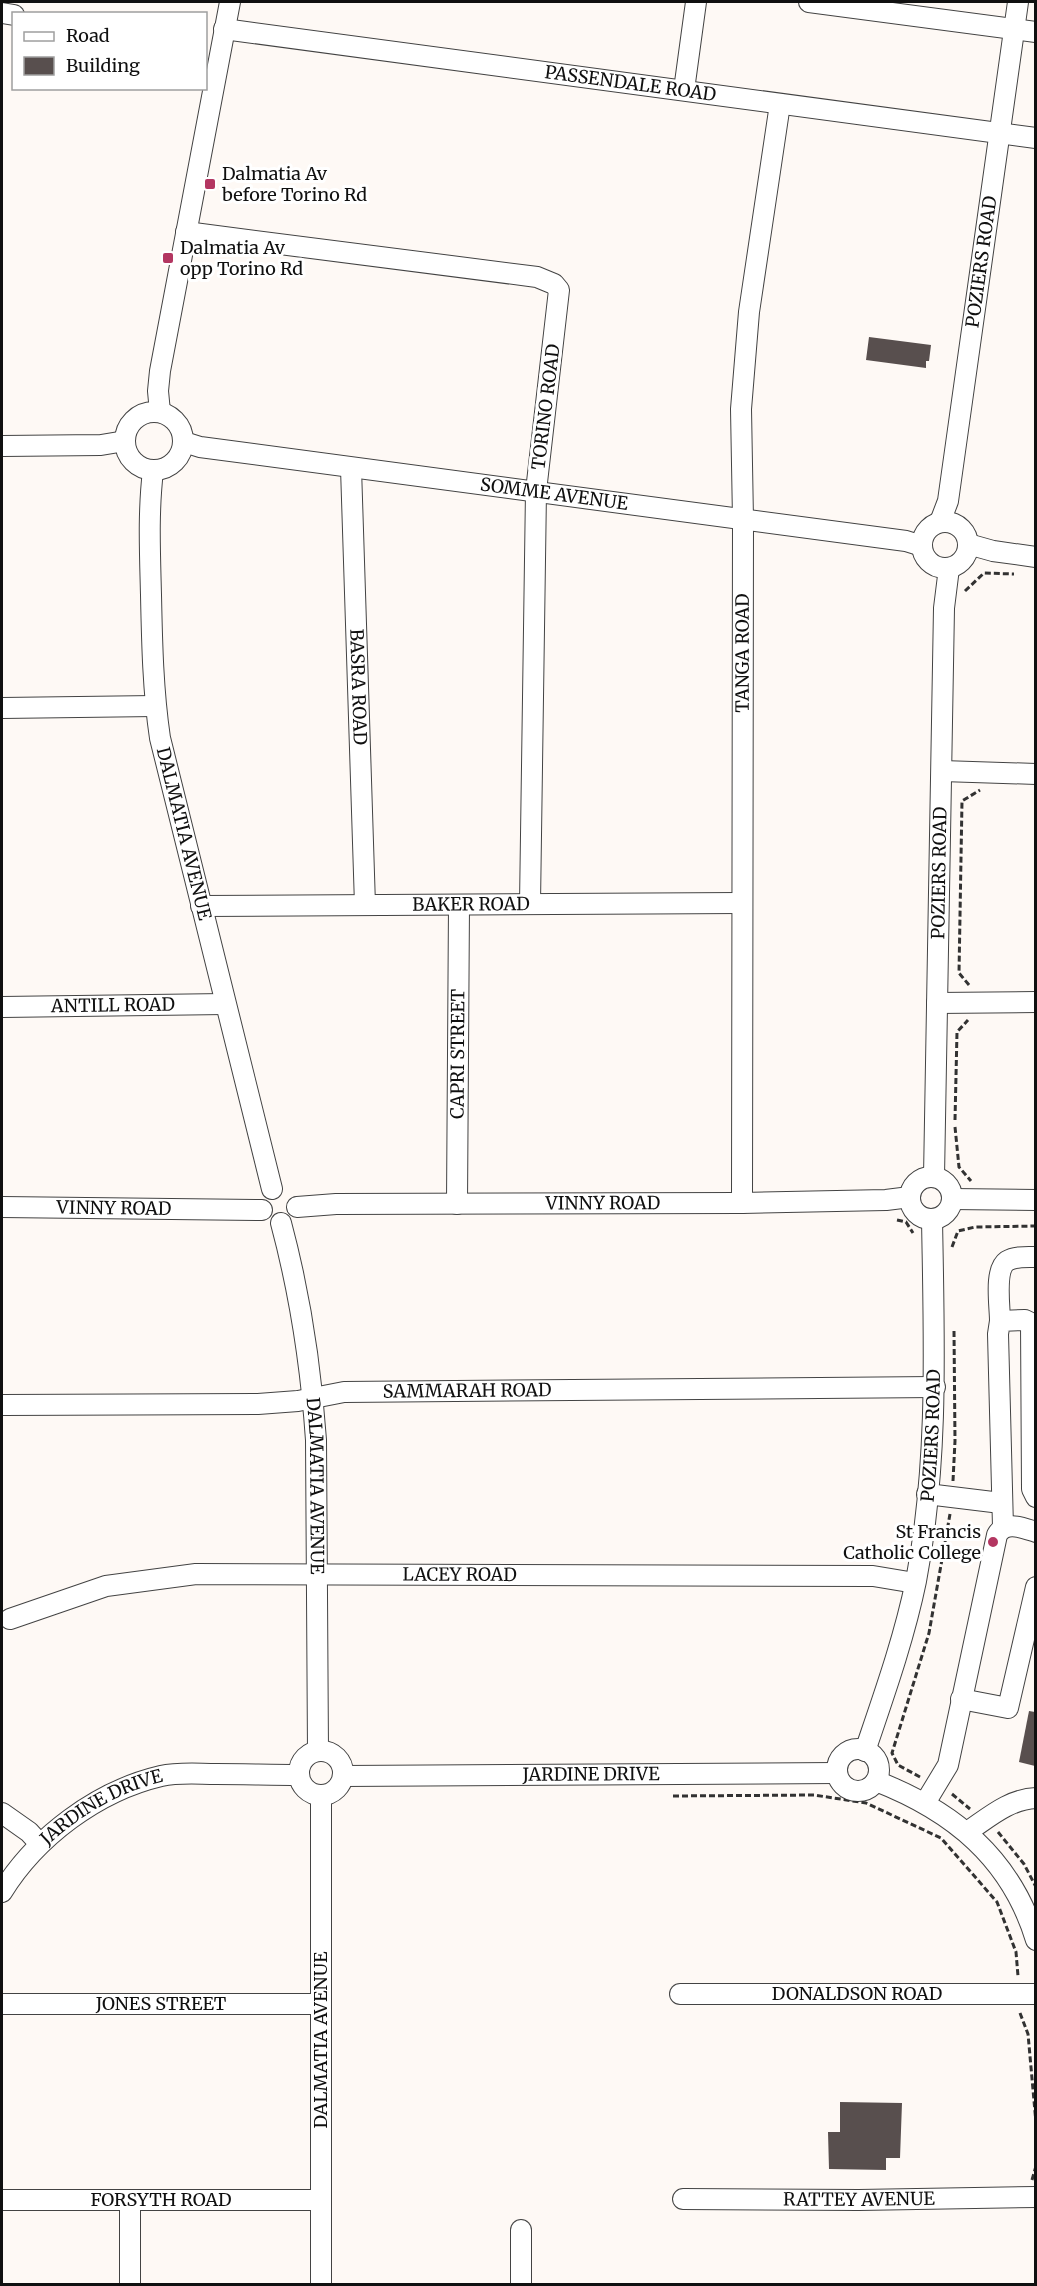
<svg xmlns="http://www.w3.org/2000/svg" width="1037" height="2286" font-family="Merriweather,serif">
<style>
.building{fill:#584f4e}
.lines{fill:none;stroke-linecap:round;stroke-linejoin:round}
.minor-casing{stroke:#434343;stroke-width:22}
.path{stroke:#323232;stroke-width:3;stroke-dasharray:6 3;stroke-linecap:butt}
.minor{stroke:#fff;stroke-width:20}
.poi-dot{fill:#b33661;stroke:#fff;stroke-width:2}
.labels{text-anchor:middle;stroke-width:6;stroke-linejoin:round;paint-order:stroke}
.street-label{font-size:18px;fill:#101010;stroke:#fff}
.poi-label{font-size:18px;fill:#101010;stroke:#fff;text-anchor:start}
</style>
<rect width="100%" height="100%" fill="#fef9f5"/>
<g class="building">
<polygon points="869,337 931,345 929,361 926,361 926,368 866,360"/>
<polygon points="1029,1711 1035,1712 1035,1766 1019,1762"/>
<polygon points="840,2102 902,2103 900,2158 886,2158 886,2170 829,2169 828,2132 840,2132"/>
</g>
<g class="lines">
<g class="minor-casing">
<g id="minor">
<polyline points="809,2 1036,32"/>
<polyline points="2,13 14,15"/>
<path id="s1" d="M224 29 1036 138"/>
<polyline points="684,90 696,2"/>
<polyline points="186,232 537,277 554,284 559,290 536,491 530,904"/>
<circle cx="154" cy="441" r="29"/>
<polyline points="160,412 158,391 160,371 230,2"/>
<path id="s2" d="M184 442 200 447 906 541 922 546"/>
<polyline points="2,446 101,445 125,441"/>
<path id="s3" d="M351 468 365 905"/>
<path id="s4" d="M153 471C148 512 150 554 151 595 152 643 153 691 160 738L272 1189"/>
<path id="s5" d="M940 522 948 501 1018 2"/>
<circle cx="945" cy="545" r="23"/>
<polyline points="968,544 993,551 1036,557"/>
<polyline points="2,708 155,706"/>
<polyline points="942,771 1036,774"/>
<path id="s6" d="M201 906 741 903"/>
<polyline points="937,1003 1036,1002"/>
<path id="s7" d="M2 1007 225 1004"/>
<path id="s8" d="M934 1177 944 608 949 568"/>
<circle cx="931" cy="1198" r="21"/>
<polyline points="952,1199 1036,1200"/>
<path id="s9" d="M742 1203 743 519 741 409 749 312 780 104"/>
<path id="s10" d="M457 1204 459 905"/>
<path id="s11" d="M2 1207 262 1210"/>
<path id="s12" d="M297 1207 336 1204 742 1203 886 1200 910 1197"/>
<path id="s13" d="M281 1223C300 1294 311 1367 316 1440L318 1751"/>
<path d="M1000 1321C1000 1306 994 1270 1007 1261 1015 1256 1027 1257 1036 1257"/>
<path id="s14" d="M2 1405 258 1404 298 1401 344 1392 935 1387"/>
<polyline points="927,1494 1001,1503"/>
<polyline points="1003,1527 998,1334 1000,1321 1025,1320 1031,1323 1032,1489 1036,1497"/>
<path id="s15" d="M10 1619 106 1586 196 1574 873 1576 915 1583"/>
<polyline points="961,1699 1008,1708 1036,1587"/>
<circle cx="858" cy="1770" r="21"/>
<path id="s16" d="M865 1751C884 1695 904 1639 916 1581 939 1461 934 1340 932 1219"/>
<circle cx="321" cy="1773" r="22"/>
<path id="s17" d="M343 1776 837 1773"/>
<path d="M876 1781C953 1811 1011 1858 1036 1940"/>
<polyline points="321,1795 321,2284"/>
<path d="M925 1803 948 1765 997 1535C1005 1520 1023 1528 1036 1532"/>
<polyline points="2,1813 29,1832 40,1844"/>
<path d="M967 1832C988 1818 1009 1799 1036 1798"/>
<path id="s18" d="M2 1892C36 1837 97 1791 161 1776 179 1772 198 1774 216 1774 244 1774 272 1775 299 1775"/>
<path id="s19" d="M680 1994H1036"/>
<path id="s20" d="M2 2004H321"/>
<path id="s21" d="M683 2199 859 2200 1036 2197"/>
<path id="s22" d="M2 2200H321"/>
<polyline points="521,2230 521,2284"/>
<polyline points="130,2284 130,2200"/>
</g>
</g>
<g class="path">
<polyline points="965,591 984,573 1014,574"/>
<polyline points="969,985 959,973 962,801 980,790"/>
<polyline points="955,1120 957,1032 968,1020"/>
<polyline points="955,1127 959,1167 971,1181"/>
<polyline points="897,1220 906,1222 913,1233"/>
<polyline points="952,1247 958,1231 975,1227 1036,1226"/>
<polyline points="953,1481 955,1441 954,1331"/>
<polyline points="920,1777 898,1765 892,1753 929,1633 950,1514"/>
<polyline points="952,1794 970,1809"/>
<polyline points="673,1796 814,1795 866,1803 941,1838 997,1902 1016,1952 1018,1976"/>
<polyline points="998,1832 1024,1864 1036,1887"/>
<polyline points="1020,2013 1028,2034 1036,2123"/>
<polyline points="1032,2180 1036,2166"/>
</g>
<use href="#minor" class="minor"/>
</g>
<g class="poi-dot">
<rect x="204" y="178" width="12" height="12" rx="3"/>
<rect x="162" y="252" width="12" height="12" rx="3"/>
<circle cx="993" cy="1542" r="6"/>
</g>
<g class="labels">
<g class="street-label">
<text dy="6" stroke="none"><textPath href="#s1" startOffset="410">PASSENDALE ROAD</textPath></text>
<text dy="6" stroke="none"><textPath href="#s5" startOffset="264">POZIERS ROAD</textPath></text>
<text transform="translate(546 407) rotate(-83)" y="6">TORINO ROAD</text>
<text dy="6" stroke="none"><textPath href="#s2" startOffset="374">SOMME AVENUE</textPath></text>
<text dy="6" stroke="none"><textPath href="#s9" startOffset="550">TANGA ROAD</textPath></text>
<text dy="6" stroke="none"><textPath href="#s3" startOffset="219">BASRA ROAD</textPath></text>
<text dy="6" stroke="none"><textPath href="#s4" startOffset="366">DALMATIA AVENUE</textPath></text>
<text dy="6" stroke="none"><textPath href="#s8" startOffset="304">POZIERS ROAD</textPath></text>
<text dy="6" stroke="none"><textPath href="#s6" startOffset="270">BAKER ROAD</textPath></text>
<text dy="6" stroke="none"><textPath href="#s7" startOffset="111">ANTILL ROAD</textPath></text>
<text dy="6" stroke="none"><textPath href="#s10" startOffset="150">CAPRI STREET</textPath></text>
<text dy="6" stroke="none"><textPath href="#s12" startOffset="306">VINNY ROAD</textPath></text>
<text dy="6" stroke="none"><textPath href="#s11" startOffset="112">VINNY ROAD</textPath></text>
<text dy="6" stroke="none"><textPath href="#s14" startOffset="466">SAMMARAH ROAD</textPath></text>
<text dy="6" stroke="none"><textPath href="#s16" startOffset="324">POZIERS ROAD</textPath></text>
<text dy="6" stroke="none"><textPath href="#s13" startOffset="266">DALMATIA AVENUE</textPath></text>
<text dy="6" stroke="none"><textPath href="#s15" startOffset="456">LACEY ROAD</textPath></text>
<text dy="6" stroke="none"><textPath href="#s17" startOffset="248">JARDINE DRIVE</textPath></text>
<text dy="6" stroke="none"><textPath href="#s18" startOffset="134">JARDINE DRIVE</textPath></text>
<text dy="6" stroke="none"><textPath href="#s19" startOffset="177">DONALDSON ROAD</textPath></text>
<text dy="6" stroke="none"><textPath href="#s20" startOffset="159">JONES STREET</textPath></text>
<text transform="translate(321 2040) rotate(-90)" y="6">DALMATIA AVENUE</text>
<text dy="6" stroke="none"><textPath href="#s21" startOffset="176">RATTEY AVENUE</textPath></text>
<text dy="6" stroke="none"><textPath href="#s22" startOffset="159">FORSYTH ROAD</textPath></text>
</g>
<g class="poi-label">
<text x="222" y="180">Dalmatia Av<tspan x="222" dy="21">before Torino Rd</tspan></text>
<text x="180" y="254">Dalmatia Av<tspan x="180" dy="21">opp Torino Rd</tspan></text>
<text x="981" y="1538" text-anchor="end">St Francis<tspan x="981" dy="21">Catholic College</tspan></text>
</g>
</g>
<rect width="1037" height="2286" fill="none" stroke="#101010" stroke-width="6"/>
<rect x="12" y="12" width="195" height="78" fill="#ffffff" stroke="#9f9f9f" stroke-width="1.5"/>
<rect x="24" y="32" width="30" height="9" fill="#ffffff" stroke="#9f9f9f" stroke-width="1.5"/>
<text x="66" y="42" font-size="18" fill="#101010">Road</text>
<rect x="24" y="57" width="30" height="18" fill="#584f4e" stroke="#9f9f9f" stroke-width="1.5"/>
<text x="66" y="72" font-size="18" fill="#101010">Building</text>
</svg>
